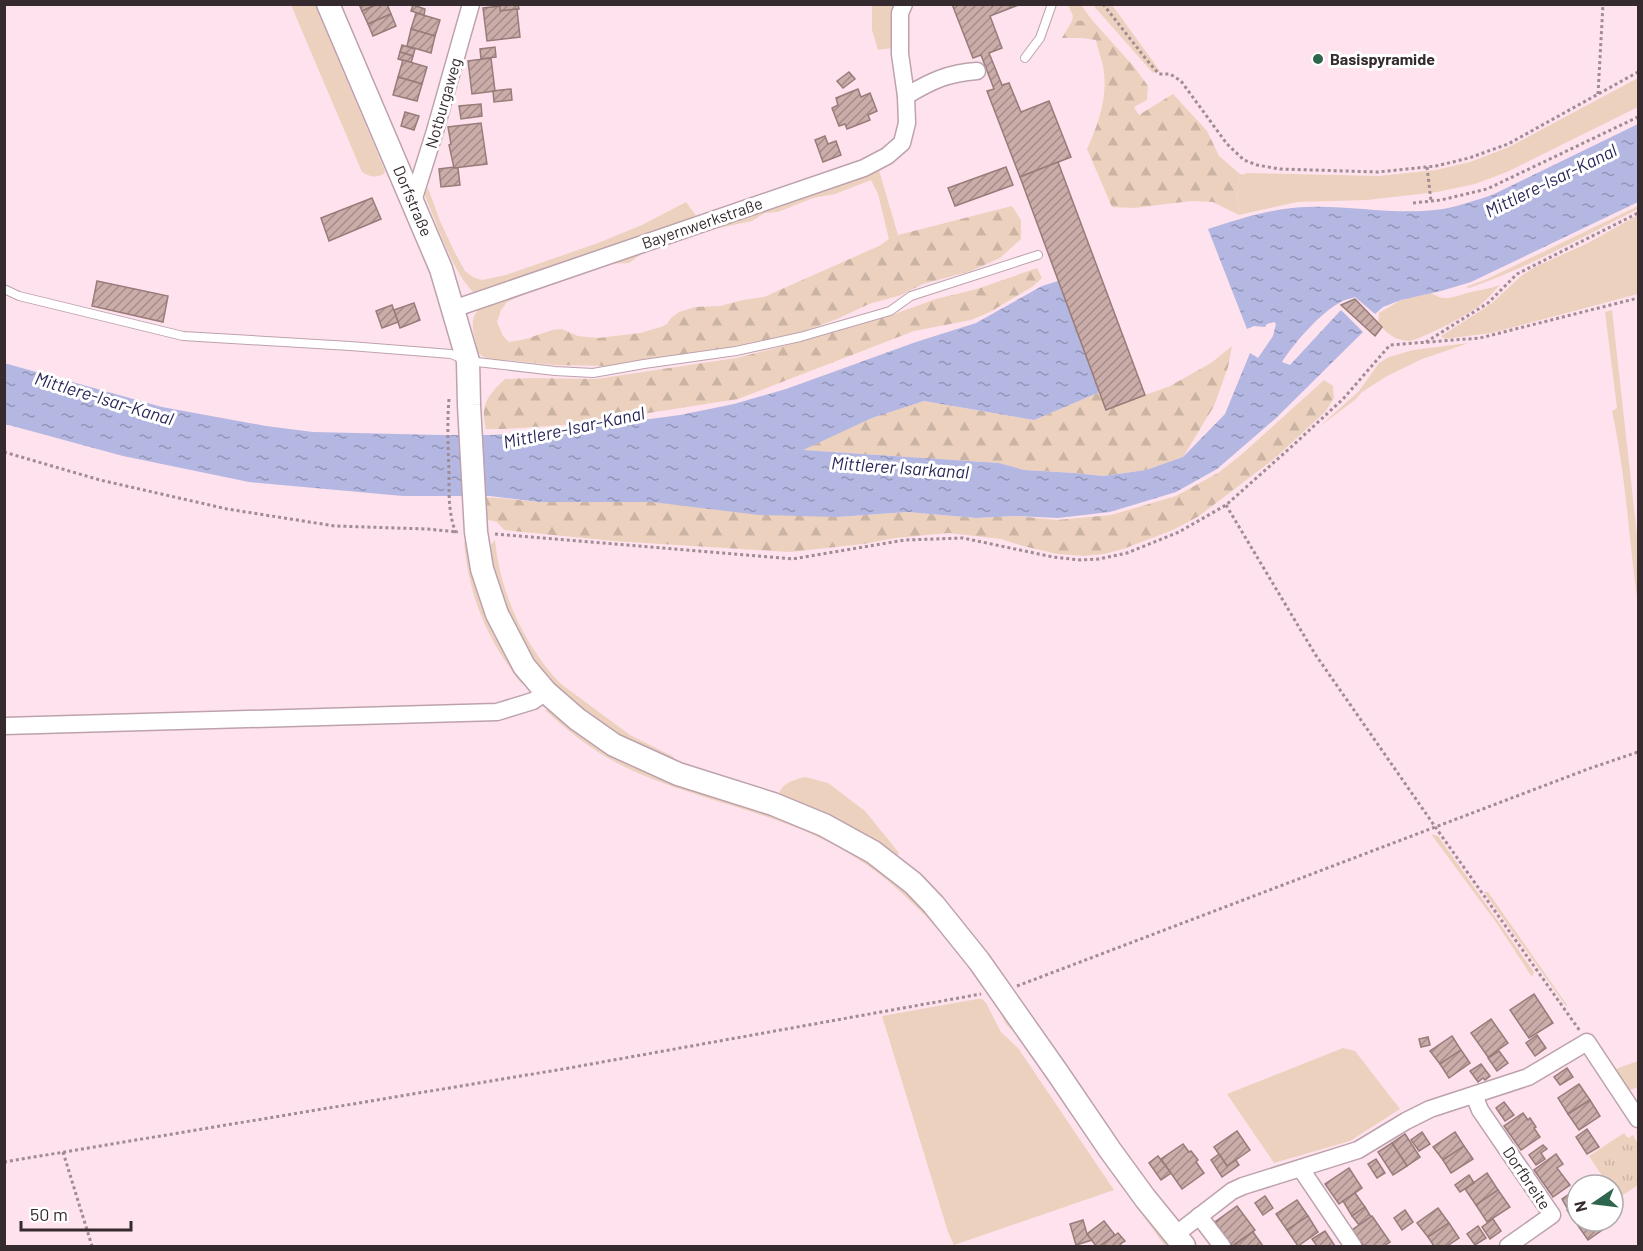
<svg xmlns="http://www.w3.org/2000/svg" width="1643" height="1251" font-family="Barlow,sans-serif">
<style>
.green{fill:#ecd2be}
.forest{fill:url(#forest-firs)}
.park{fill:url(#park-tufts)}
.water{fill:url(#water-ripples)}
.building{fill:url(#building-hatch);stroke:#987c79;stroke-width:1.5}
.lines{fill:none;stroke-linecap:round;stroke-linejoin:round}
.lane-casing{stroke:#bda2ad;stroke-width:10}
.street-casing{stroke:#bda2ad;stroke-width:19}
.secondary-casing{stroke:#bda2ad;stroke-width:25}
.path{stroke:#a08c94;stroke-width:3;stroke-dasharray:3 3;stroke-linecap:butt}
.lane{stroke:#fff;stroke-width:8}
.street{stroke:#fff;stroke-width:16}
.secondary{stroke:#fff;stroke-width:22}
.poi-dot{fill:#2e654d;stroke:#fff;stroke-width:2}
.labels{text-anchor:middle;stroke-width:6;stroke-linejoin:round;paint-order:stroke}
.poi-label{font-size:16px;font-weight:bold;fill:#352b2f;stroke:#fff;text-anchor:start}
.street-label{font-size:16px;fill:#352b2f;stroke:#fff}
.water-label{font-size:18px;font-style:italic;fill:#2a275b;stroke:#fff}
</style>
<defs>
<pattern id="forest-firs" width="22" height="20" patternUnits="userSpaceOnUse" patternTransform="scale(1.5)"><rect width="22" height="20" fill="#ecd2be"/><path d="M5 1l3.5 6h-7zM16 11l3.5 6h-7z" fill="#cbb4a4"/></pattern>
<pattern id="park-tufts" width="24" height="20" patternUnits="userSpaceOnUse" patternTransform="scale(1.5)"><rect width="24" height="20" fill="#ecd2be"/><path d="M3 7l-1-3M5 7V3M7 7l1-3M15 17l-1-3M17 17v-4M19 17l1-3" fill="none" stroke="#cbb4a4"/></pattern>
<pattern id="water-ripples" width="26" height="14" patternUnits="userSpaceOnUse" patternTransform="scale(1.5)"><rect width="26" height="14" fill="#b4b7e1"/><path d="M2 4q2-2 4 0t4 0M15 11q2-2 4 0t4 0" fill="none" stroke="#9395b7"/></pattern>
<pattern id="building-hatch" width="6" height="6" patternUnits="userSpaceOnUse" patternTransform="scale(1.5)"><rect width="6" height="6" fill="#caaca9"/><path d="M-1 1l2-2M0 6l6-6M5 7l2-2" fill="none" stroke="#a58c8a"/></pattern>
</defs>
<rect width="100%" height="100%" fill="#fee2ed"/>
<g class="green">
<path d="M291 5H315L385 171 384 174C377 178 369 177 362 172Z"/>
<polygon points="872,5 896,5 892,48 878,50 872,30"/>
<polygon points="1068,5 1081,5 1092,20 1072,21 1073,16"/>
<polygon points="1093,5 1112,5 1160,71 1153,73"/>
<polygon points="1638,78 1638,107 1507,172 1475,184 1437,192 1367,200 1297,202 1239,215 1237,189 1241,175 1247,173 1379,176 1436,170 1470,162 1509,147"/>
<path d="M879 170 898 235 889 239 878 194 871 180 835 194 813 198 778 212 765 213 752 221 715 229 663 244 647 250 629 263 605 264 538 288 507 302 501 310 497 322 503 336 509 342 505 351V360C496 360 486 360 478 353 475 335 466 319 482 306L654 245 803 197Z"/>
<path d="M428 188 440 221 455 253 465 271 473 277 482 280 506 275 598 243 642 225 686 202 697 217 513 279 475 294C452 272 438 226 425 196V192Z"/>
<path d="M1638 206V209C1583 237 1527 268 1469 288L1466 287 1487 279Z"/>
<polygon points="1638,215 1638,294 1491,333 1444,339 1441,336 1491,304 1521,276 1535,267 1588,243"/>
<path d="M1500 285C1494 291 1488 299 1480 305 1472 313 1420 340 1409 341 1396 341 1384 332 1378 322L1379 313 1401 300 1431 293C1446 302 1452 297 1467 293 1479 290 1489 289 1500 285Z"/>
<path d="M1612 310 1638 544V606C1629 541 1626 475 1612 411L1617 408 1605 312Z"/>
<polygon points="1469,343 1422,359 1387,376 1362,392 1356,399 1319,427 1359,391 1379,363 1389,357 1413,350"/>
<path d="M466 540 522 681V684C516 678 511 669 506 662 481 625 468 586 464 542Z"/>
<path d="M495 540C500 592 524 646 561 684L630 735 674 757 671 761 590 721 534 665 498 590 489 547Z"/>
<path d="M550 709 767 809 863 855 929 910 981 983C938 927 896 877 832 844 763 808 684 798 615 762 589 748 567 730 545 710Z"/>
<path d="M805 777 828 783 865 811 899 853 895 859 778 797C781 783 793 780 805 777Z"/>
<polygon points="1431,834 1438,836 1534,972 1532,977 1498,925"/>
<polygon points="1484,892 1488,892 1567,1005 1566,1006"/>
<polygon points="977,999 982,999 986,1003 1001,1032 1018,1048 1114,1190 954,1245 948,1232 882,1016"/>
<polygon points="1002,1008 1166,1243 1166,1246 1165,1246 1097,1152 1022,1041 1006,1024 1000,1013"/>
<polygon points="1343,1048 1355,1051 1400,1109 1350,1141 1274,1163 1227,1094"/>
<polygon points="1638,1061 1638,1087 1625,1092 1610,1071"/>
</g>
<g class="forest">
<path d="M1092 20 1135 68 1148 86 1147 100 1134 107 1139 115 1173 94 1207 131 1219 156 1241 175 1237 189 1239 215 1213 202 1191 201 1134 208 1112 207 1087 149C1098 125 1107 100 1104 72 1103 62 1098 51 1096 40L1082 38H1062L1072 21Z"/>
<polygon points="1012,206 1021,220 1021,239 1000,258 971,271 923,284 901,295 869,304 837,319 802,332 721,349 607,366 554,365 505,360 505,351 509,342 526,339 552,330 562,329 578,336 598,338 640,333 661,327 667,324 671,318 679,312 695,307 720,306 743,300 764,297 879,246 889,239 898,235"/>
<path d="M1037 268 1042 278 1032 287 990 312 971 320 914 331 738 399 578 424 503 429H486C480 405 487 396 505 379L535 378 596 379 736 358 799 342 889 316 936 299 977 289Z"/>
<polygon points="1232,346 1228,367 1214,406 1183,457 1146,470 1103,476 1074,473 1024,470 999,463 802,450 872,418 924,401 1034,420 1100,392 1107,409 1170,386 1211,363"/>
<polygon points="1324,380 1333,386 1334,398 1326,411 1274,459 1199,516 1173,530 1123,549 1104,554 1084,556 1057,554 1023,546 1001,539 949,533 895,538 863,544 790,552 614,541 504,530 497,522 484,519 483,497 499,498 539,502 652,502 838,517 907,512 976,518 1015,516 1057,520 1111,515 1176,496 1218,473 1241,455"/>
</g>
<polygon class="park" points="1624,1133 1628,1138 1633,1135 1638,1144 1638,1185 1617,1199 1613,1193 1613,1185 1608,1185 1589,1156"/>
<path class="water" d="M1638 124V202L1471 282 1441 291 1401 300 1383 307 1375 314 1355 297C1350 299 1345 299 1341 302 1321 312 1294 343 1282 362L1290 365 1341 310 1363 332 1275 419 1217 469 1176 492 1110 512 1058 518 1015 516 976 518 907 512 838 517 759 515 652 502H539L490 496H403L249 482 123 456 5 424 4 363 162 407 266 426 313 432 441 435H493L575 429 680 415 734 404 786 389 916 342 976 323 1042 286 1058 281 1100 392 1034 420 924 401 872 418 803 450 999 463 1024 470 1074 473 1103 476 1146 470 1183 457 1225 414 1250 353 1258 358 1273 336 1276 324 1274 322 1267 324 1265 327 1254 326 1247 329 1208 229C1239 219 1272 208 1306 207 1351 205 1398 216 1443 209 1460 206 1476 200 1492 195Z"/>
<g class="building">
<polygon points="359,4 378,4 362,11"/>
<polygon points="378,4 387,4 391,14 368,24 362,11"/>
<polygon points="499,4 518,4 519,9 500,11"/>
<polygon points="952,4 1021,4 990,16 1002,48 989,53 1002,85 1009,83 1021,112 1049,101 1071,157 1020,177 987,91 994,89 981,55 973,58"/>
<polygon points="413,5 425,9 424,15 411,11"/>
<polygon points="500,6 500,11 517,9 520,37 487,41 483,8"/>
<polygon points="416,13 440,20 435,36 411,29"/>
<polygon points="391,14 396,26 373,36 368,24"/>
<polygon points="411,29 435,36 431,53 407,46"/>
<polygon points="402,45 415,49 413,56 400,52"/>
<polygon points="495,47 496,57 481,59 480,49"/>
<polygon points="400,52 413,56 411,63 398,59"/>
<polygon points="491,58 495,91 472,94 468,61"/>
<polygon points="403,60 427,67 422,84 398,77"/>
<polygon points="849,72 855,79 843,88 837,81"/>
<polygon points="398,77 422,84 417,101 393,95"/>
<polygon points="511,89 512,100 494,102 493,91"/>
<polygon points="858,89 861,97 870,93 877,111 868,115 870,120 847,129 845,124 839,126 832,108 838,105 836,98"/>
<polygon points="481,104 482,116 461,119 459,106"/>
<polygon points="405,112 419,116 414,130 401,126"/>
<polygon points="481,123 487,164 454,168 449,145 451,144 448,127"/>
<polygon points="825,136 828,144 836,141 841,155 823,162 815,140"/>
<polygon points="1058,162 1145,395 1106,410 1020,177"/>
<polygon points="454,167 454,168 458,168 460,185 441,187 439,169"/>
<polygon points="1006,167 1013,185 955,206 948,188"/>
<polygon points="372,198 381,219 329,241 321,218"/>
<polygon points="97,281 168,296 163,322 92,306"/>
<polygon points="1355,299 1382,327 1375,336 1341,305"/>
<polygon points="414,303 420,320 400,328 394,310"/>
<polygon points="392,305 398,322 382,328 376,311"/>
<polygon points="1534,994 1553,1023 1529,1038 1510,1010"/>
<polygon points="1491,1019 1508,1043 1488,1057 1471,1033"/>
<polygon points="1537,1035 1546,1048 1535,1056 1526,1043"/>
<polygon points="1452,1036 1461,1050 1440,1064 1430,1051"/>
<polygon points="1428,1037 1430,1045 1421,1047 1419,1039"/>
<polygon points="1461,1050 1470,1063 1449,1078 1440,1064"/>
<polygon points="1499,1051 1508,1063 1497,1071 1488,1058"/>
<polygon points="1481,1064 1490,1076 1485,1080 1483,1078 1478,1082 1470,1071"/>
<polygon points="1567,1068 1573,1077 1560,1085 1554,1077"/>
<polygon points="1579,1084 1590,1100 1568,1114 1558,1098"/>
<polygon points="1590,1100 1600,1116 1579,1130 1568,1114"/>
<polygon points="1504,1102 1514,1115 1505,1121 1496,1108"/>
<polygon points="1523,1113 1528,1120 1530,1118 1536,1127 1534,1128 1540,1137 1521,1150 1504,1126"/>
<polygon points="1587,1129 1599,1147 1587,1154 1576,1137"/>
<polygon points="1237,1131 1250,1150 1227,1166 1214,1147"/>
<polygon points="1422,1132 1430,1144 1419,1151 1411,1140"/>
<polygon points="1455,1132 1464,1146 1443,1160 1433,1147"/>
<polygon points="1405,1134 1420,1157 1407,1166 1392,1143"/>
<polygon points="1392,1143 1407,1166 1393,1175 1378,1152"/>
<polygon points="1183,1144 1189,1152 1191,1151 1198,1160 1196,1162 1204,1173 1182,1189 1161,1159"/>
<polygon points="1543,1145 1547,1149 1541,1153 1545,1159 1536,1165 1529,1155"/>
<polygon points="1464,1146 1473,1159 1451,1173 1443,1160"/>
<polygon points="1219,1154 1227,1166 1236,1160 1239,1165 1222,1177 1211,1160"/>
<polygon points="1556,1154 1563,1164 1557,1168 1570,1185 1553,1197 1534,1170"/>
<polygon points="1158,1156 1171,1173 1161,1180 1149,1163"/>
<polygon points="1376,1159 1385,1173 1377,1178 1368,1164"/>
<polygon points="1349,1168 1362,1188 1339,1204 1325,1184"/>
<polygon points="1487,1173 1498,1190 1476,1205 1465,1189"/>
<polygon points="1469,1175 1474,1183 1460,1192 1455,1185"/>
<polygon points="1577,1189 1577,1202 1567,1208 1562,1199"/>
<polygon points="1498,1190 1510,1207 1487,1222 1476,1205"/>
<polygon points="1355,1193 1365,1207 1352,1216 1343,1201"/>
<polygon points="1265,1196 1273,1208 1263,1215 1255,1203"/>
<polygon points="1297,1200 1308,1216 1287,1230 1276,1214"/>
<polygon points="1577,1203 1577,1221 1605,1221 1608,1226 1588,1240 1567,1210"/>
<polygon points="1237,1206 1255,1230 1232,1246 1215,1222"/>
<polygon points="1365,1207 1371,1217 1359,1225 1352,1216"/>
<polygon points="1438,1208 1449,1223 1428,1237 1417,1223"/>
<polygon points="1405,1210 1413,1222 1402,1230 1394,1218"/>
<polygon points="1308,1216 1318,1232 1298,1246 1287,1230"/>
<polygon points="1372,1216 1390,1242 1384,1246 1364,1246 1352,1230"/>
<polygon points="1493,1219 1501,1231 1490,1239 1482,1227"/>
<polygon points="1083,1220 1087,1234 1092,1240 1076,1245 1070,1224"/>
<polygon points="1104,1221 1115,1235 1100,1246 1096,1246 1087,1234"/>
<polygon points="1449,1223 1459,1238 1447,1246 1434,1246 1428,1237"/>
<polygon points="1478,1226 1486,1238 1475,1245 1467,1234"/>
<polygon points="1325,1231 1335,1246 1317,1246 1312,1239"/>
<polygon points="1253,1232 1263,1246 1238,1246 1236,1244"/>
<polygon points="1118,1233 1125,1241 1120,1244 1122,1246 1100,1246"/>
</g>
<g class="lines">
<g class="lane-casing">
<g id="lane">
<polyline points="1025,58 1040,38 1052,4"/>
<polyline points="4,289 19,296 183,336 350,346 451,354 468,361 555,371 593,373 644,364 736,351 800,337 890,311 911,296 1038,255"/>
</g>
</g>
<g class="street-casing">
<g id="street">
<path d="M906 96C931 81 948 73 977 71"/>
<polyline points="413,201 435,131 471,4"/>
<polyline points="453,309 864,168 887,156 902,143 907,123 906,96 900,54 900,13 904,4"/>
<polyline points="4,726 497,712 533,701 546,692"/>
<polyline points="1474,1095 1480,1110 1552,1215 1508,1246"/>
<polyline points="1301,1169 1353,1246"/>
<polyline points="1199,1216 1222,1246"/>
<polyline points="1175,1235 1232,1191 1243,1186 1358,1150 1406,1121 1430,1109 1528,1077 1587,1042 1638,1119"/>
</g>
</g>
<g class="secondary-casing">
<polyline id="secondary" points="328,4 441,269 468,361 469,405 476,532 482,569 497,614 524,666 546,692 577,719 614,745 678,774 773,804 824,825 873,852 913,883 934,905 979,961 1057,1072 1110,1150 1145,1198 1184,1246"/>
</g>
<g class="path">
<polyline points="1103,4 1146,59 1159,74 1170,74 1181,81 1227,144 1244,160 1257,165 1280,169 1378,172 1436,166 1469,158 1508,144 1638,72"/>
<polyline points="1598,94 1603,4"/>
<polyline points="1427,167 1431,201"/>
<polyline points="1413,203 1441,200 1487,189 1638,117"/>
<polyline points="1426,342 1488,303 1517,274 1638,213"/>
<path d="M449 399C447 423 448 447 449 471 449 492 448 513 456 533"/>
<polyline points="4,452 100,480 227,509 335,526 427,529 458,532"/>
<polyline points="1226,505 1315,654 1436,828 1580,1031"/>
<polyline points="495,534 793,559 905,540 963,538 1053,557 1080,560 1099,559 1127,553 1179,532 1226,505 1289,449 1343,399 1390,345 1480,338 1638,298"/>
<polyline points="1017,986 1588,769 1638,752"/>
<polyline points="63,1152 92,1246"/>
<polyline points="4,1162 569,1068 981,994"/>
</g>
<use href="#lane" class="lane"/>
<use href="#street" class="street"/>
<use href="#secondary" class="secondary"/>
</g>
<circle class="poi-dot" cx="1318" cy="59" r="6"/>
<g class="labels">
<g class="poi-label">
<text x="1330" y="65">Basispyramide</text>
</g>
<g class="street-label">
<text transform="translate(443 103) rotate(-74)" y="6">Notburgaweg</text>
<text transform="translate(413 201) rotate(67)" y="6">Dorfstraße</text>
<text transform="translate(702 223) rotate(-19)" y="6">Bayernwerkstraße</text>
<text transform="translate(1527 1178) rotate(56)" y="6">Dorfbreite</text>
</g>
<g class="water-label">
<text transform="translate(1551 181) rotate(-26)" y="6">Mittlere-Isar-Kanal</text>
<text transform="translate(104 399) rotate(17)" y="6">Mittlere-Isar-Kanal</text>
<text transform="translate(574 428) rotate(-12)" y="6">Mittlere-Isar-Kanal</text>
<text transform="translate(900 468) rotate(4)" y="6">Mittlerer Isarkanal</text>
</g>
</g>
<rect width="1643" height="1251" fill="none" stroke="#352b2f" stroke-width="12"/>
<g transform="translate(1595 1203) rotate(256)"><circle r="28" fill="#ffffff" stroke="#aeaaac" stroke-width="1.5"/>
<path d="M0-4.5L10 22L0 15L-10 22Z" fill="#2e654d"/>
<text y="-9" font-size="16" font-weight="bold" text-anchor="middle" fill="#352b2f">N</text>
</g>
<path d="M21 1221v9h110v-9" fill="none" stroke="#352b2f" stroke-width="3"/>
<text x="30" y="1221" font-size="18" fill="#352b2f" stroke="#ffffff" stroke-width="4.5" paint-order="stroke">50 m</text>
</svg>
